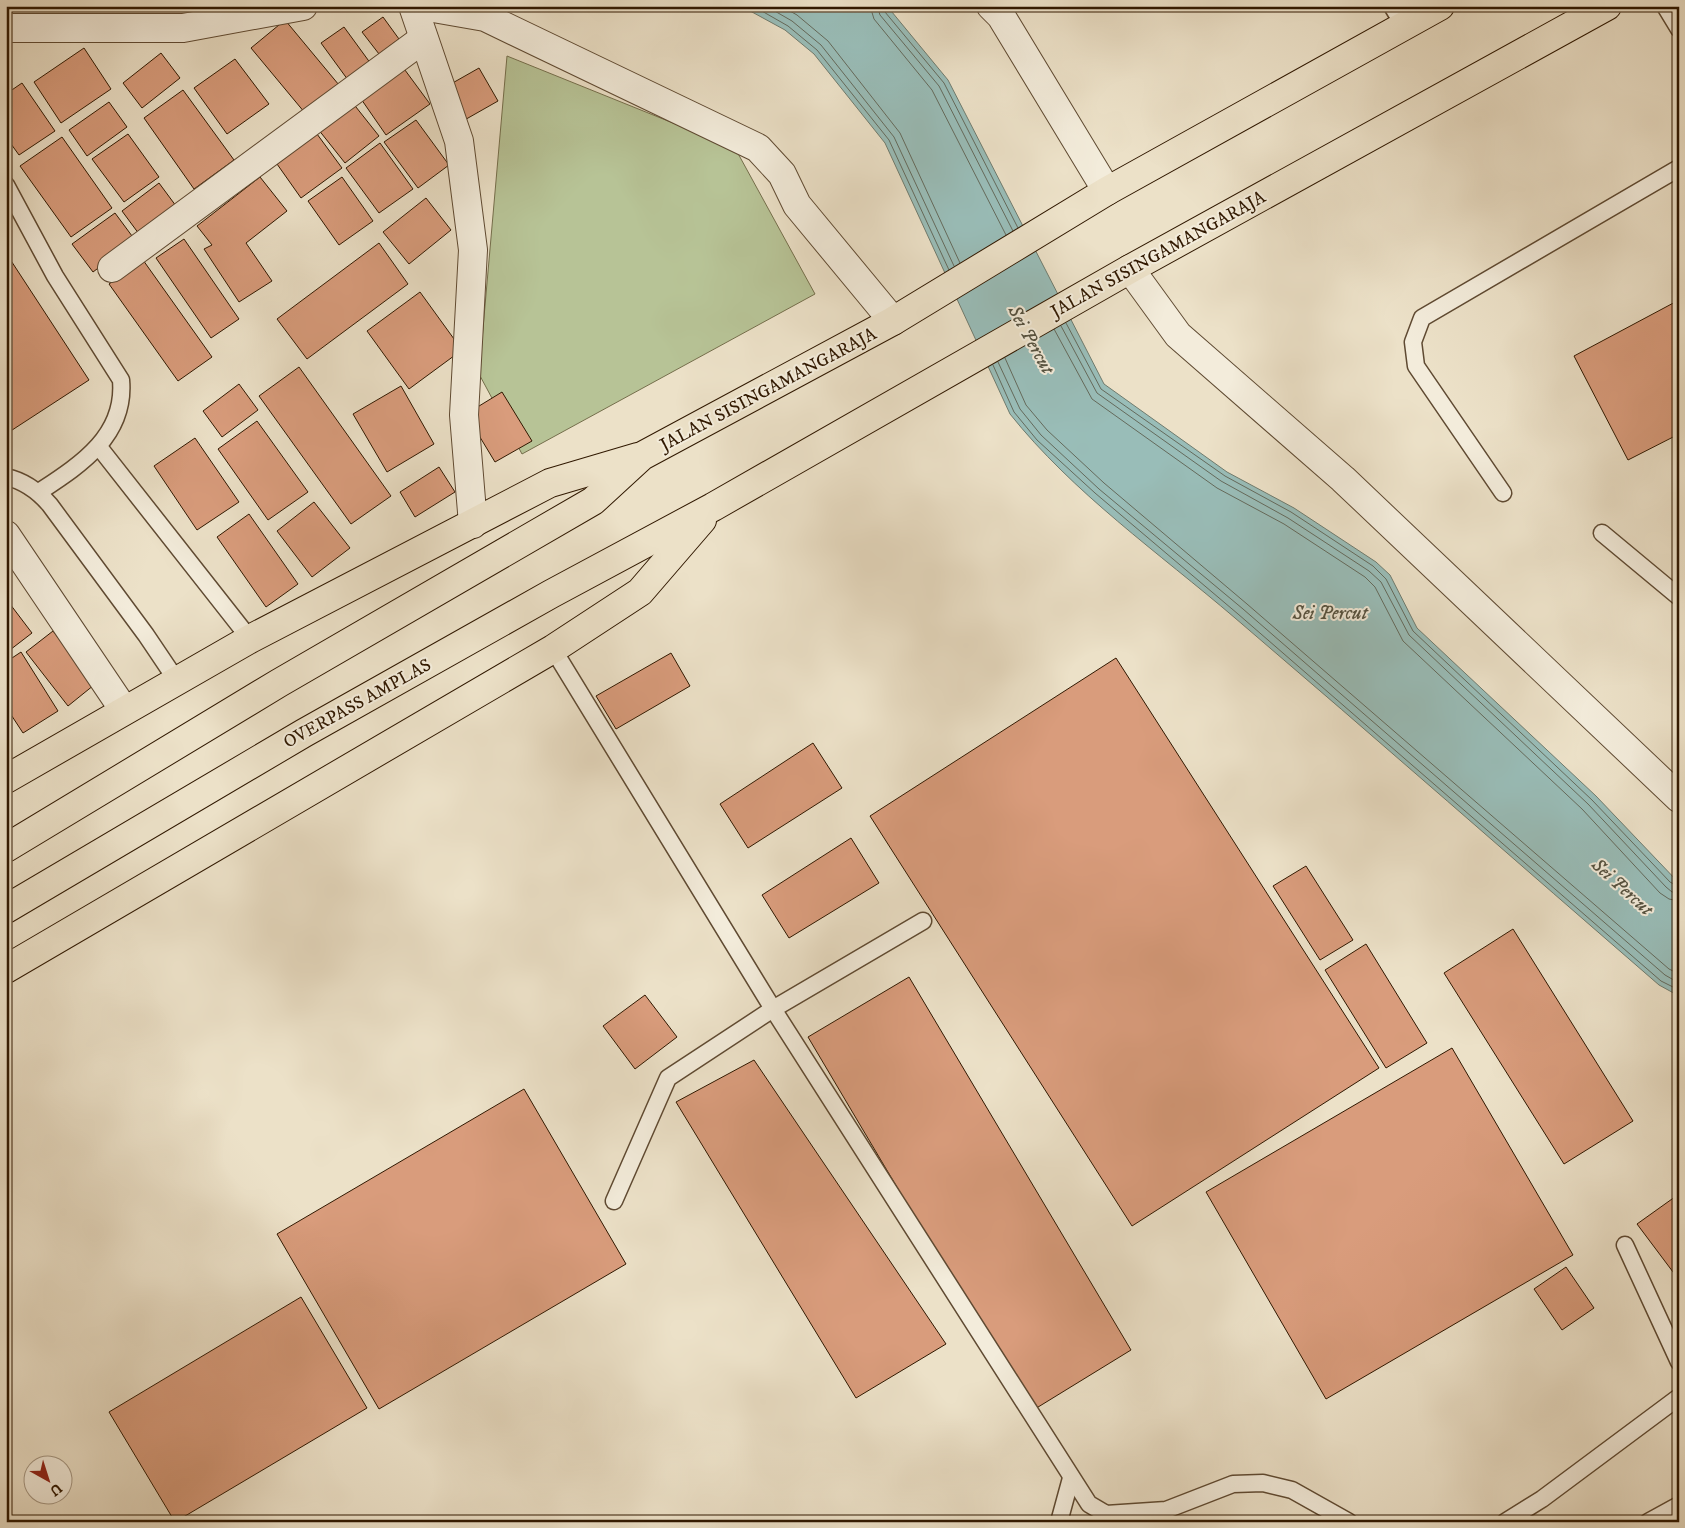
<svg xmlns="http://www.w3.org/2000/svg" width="1685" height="1528" font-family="'IM FELL DW Pica',serif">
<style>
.green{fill:#b7c396;stroke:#746e4b}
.water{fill:#99bdb8;stroke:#6f7b6e}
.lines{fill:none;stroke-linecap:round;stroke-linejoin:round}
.shore{stroke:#646a5c;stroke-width:1}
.building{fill:#d99c7c;stroke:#301800}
.lane-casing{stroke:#5f4a32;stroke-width:19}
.street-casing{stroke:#5f4a32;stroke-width:30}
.highway-casing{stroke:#301800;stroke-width:30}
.lane{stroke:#f3ecdb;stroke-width:16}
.street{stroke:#f3ecdb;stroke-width:28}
.highway{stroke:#ece1c8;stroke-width:28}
.labels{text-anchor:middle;stroke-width:4;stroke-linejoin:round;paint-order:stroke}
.street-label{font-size:18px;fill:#301800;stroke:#f3ecdb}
.water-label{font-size:19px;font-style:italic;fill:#555240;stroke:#f3ecdb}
</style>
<rect width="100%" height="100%" fill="#ece1c8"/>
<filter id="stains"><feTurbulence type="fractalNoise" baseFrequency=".004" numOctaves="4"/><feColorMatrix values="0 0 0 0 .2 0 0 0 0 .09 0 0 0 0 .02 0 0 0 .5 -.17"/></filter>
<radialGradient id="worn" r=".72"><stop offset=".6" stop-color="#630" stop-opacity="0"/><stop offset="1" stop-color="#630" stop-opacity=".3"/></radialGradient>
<polygon class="green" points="507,56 735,148 815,294 522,454 479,374"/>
<path class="water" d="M741 6H887L948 80 1104 384 1227 472 1294 508 1376 562 1390 575 1417 628 1596 796 1679 883V996L1659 985C1518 863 1377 739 1235 618 1159 553 1073 493 1010 414L885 143 814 54 785 30Z"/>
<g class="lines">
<g class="shore">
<polyline points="753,6 788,26 817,50 889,140 949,270"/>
<polyline points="766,6 792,21 821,45 894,137 954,266"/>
<polyline points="781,6 797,15 828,41 900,133 960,263"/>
<polyline points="870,6 874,19 932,90 1006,235"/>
<polyline points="877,6 880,15 939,86 1013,231"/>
<polyline points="884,6 885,12 944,83 1018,228"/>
<polyline points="1066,323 1101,389 1225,476 1291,512 1373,566 1386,579 1413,631 1592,800 1670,882 1679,887"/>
<polyline points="1061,326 1097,393 1221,481 1288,518 1369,571 1381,582 1409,635 1588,804 1666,887 1672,892 1679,893"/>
<polyline points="1054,329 1092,399 1217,488 1284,524 1365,577 1375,587 1403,641 1582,809 1660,893 1669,899 1679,901"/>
<polyline points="1005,358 1026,405 1047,430 1104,483 1247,604 1669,969 1679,974"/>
<polyline points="998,362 1020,409 1041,435 1099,489 1243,609 1665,975 1679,983"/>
<polyline points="993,365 1014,412 1037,440 1095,493 1238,614 1661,981 1679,990"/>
</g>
</g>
<g class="building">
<polygon points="383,17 399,39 379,54 362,32"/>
<polygon points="285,20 339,85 305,113 251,48"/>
<polygon points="344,27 371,64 348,80 321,43"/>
<polygon points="84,48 111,89 61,123 34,82"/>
<polygon points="161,53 180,78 142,108 123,83"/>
<polygon points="235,59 269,104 227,134 194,88"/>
<polygon points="402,66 430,104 386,135 359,96"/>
<polygon points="479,68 498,101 461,122 442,89"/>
<polygon points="22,83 55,131 19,155 6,137 6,94"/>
<polygon points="183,90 234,160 194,189 144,118"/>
<polygon points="348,97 379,136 345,163 314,124"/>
<polygon points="109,102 127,127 87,156 69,130"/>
<polygon points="416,120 449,165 418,188 384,142"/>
<polygon points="128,134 159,177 124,202 92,159"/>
<polygon points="317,134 342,168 301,198 277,164"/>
<polygon points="62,137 112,208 71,237 20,166"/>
<polygon points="380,143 413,189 379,213 346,168"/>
<polygon points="260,177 287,211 246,243 272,281 239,302 204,249 212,245 197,226"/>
<polygon points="342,177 373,221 339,245 308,201"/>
<polygon points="159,183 179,210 142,238 122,211"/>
<polygon points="426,198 451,230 409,264 383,232"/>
<polygon points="115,213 135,240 93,272 72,244"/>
<polygon points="184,239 239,319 211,338 156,258"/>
<polygon points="379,243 408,284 307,359 277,319"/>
<polygon points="6,253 89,380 6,434"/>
<polygon points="143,260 212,357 178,381 109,284"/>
<polygon points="420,292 462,350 409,389 367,331"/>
<polygon points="1679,300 1679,434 1628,460 1574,356"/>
<polygon points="299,367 391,496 351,524 259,396"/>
<polygon points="239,384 258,410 222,437 203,411"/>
<polygon points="401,386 434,444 387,472 353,414"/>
<polygon points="502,392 532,441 495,462 466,414"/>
<polygon points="257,421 308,492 268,520 218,449"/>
<polygon points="195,438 239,502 197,530 154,466"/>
<polygon points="439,467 455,492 415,517 400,492"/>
<polygon points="314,502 350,548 312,577 277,531"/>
<polygon points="249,514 298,584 266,607 217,537"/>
<polygon points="10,604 32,633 6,653 6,607"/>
<polygon points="53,631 94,685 68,706 26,652"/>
<polygon points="21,652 58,711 23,733 6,707 6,662"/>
<polygon points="671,653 690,686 616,729 596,696"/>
<polygon points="1116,658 1379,1068 1132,1226 870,816"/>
<polygon points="813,743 842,788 748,848 720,804"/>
<polygon points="851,838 879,883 789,938 762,895"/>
<polygon points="1306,866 1353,940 1320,960 1273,886"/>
<polygon points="1513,929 1633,1121 1564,1164 1444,973"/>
<polygon points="1366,944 1427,1043 1386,1068 1325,970"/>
<polygon points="909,977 1131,1350 1030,1412 808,1037"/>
<polygon points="645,995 677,1037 635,1069 603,1026"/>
<polygon points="1452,1048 1573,1255 1326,1399 1206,1192"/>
<polygon points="754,1060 946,1344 856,1398 676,1102"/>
<polygon points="524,1089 626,1264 379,1409 277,1234"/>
<polygon points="1679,1194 1679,1280 1637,1224"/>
<polygon points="1566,1267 1594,1308 1562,1330 1534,1289"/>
<polygon points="301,1297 367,1408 175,1522 109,1412"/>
</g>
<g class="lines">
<g class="lane-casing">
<g id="lane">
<polyline points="1392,6 1404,26"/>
<polyline points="1665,6 1679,29"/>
<path d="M6 185 55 276 121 380C126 436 80 465 39 492"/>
<polyline points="99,447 250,639"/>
<path d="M6 477C25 481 38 491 50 505L146 635 177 681"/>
<polyline points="1503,493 1416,366 1413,342 1422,318 1679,168"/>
<polyline points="1602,533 1679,597"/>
<polyline points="553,649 773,1009 1089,1504 1106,1514 1166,1510 1233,1484 1263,1483 1292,1490 1349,1522"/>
<polyline points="614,1201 668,1078 773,1009 923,921"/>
<polyline points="1625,1245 1679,1362"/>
<polyline points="1059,1522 1071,1478"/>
<polyline points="1505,1522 1542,1499 1679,1397"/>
<polyline points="1648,1522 1679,1505"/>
</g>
</g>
<g class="street-casing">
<g id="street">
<polyline points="413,6 459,141 473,250 464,415 473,524"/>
<polyline points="422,6 485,17 758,148 782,174 797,205 893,321"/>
<polyline points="991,6 1001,16 1107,191"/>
<polyline points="6,28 183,28 303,6"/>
<polyline points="112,268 423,39"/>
<polyline points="1130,269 1178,335 1343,479 1679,798"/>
<polyline points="6,535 124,710"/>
</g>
</g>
<g class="highway-casing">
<g id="highway">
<polyline points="6,779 250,639 550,483 638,457"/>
<polyline points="6,848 279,683 593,501 642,456 893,321 1107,191 1440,6"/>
<polyline points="6,909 304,733 551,594 713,507 1130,269 1607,6"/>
<polyline points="6,969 553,649 640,592 702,520"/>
</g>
</g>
<use href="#lane" class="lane"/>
<use href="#street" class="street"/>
<use href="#highway" class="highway"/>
</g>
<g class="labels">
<g class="street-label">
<text transform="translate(1158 254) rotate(-29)" y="6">JALAN SISINGAMANGARAJA</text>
<text transform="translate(768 389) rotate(-28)" y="6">JALAN SISINGAMANGARAJA</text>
<text transform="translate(357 703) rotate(-29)" y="6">OVERPASS AMPLAS</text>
</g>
<g class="water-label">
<text transform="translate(1032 339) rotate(61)" y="7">Sei Percut</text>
<text x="1330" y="619">Sei Percut</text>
<text transform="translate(1623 886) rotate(42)" y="7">Sei Percut</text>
</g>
</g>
<rect width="1685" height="1528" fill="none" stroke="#ece1c8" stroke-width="25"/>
<rect x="8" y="8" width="1670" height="1513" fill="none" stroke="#301800" stroke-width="2.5"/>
<rect x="12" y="12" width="1660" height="1503" fill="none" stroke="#301800"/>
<g transform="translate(48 1480) rotate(141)"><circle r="24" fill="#f3ecdb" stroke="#a59783"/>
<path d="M0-4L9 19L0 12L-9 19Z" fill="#8f2418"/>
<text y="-8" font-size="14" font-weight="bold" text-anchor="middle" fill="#301800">U</text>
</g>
<rect width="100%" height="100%" filter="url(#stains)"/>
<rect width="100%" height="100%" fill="url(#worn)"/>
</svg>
